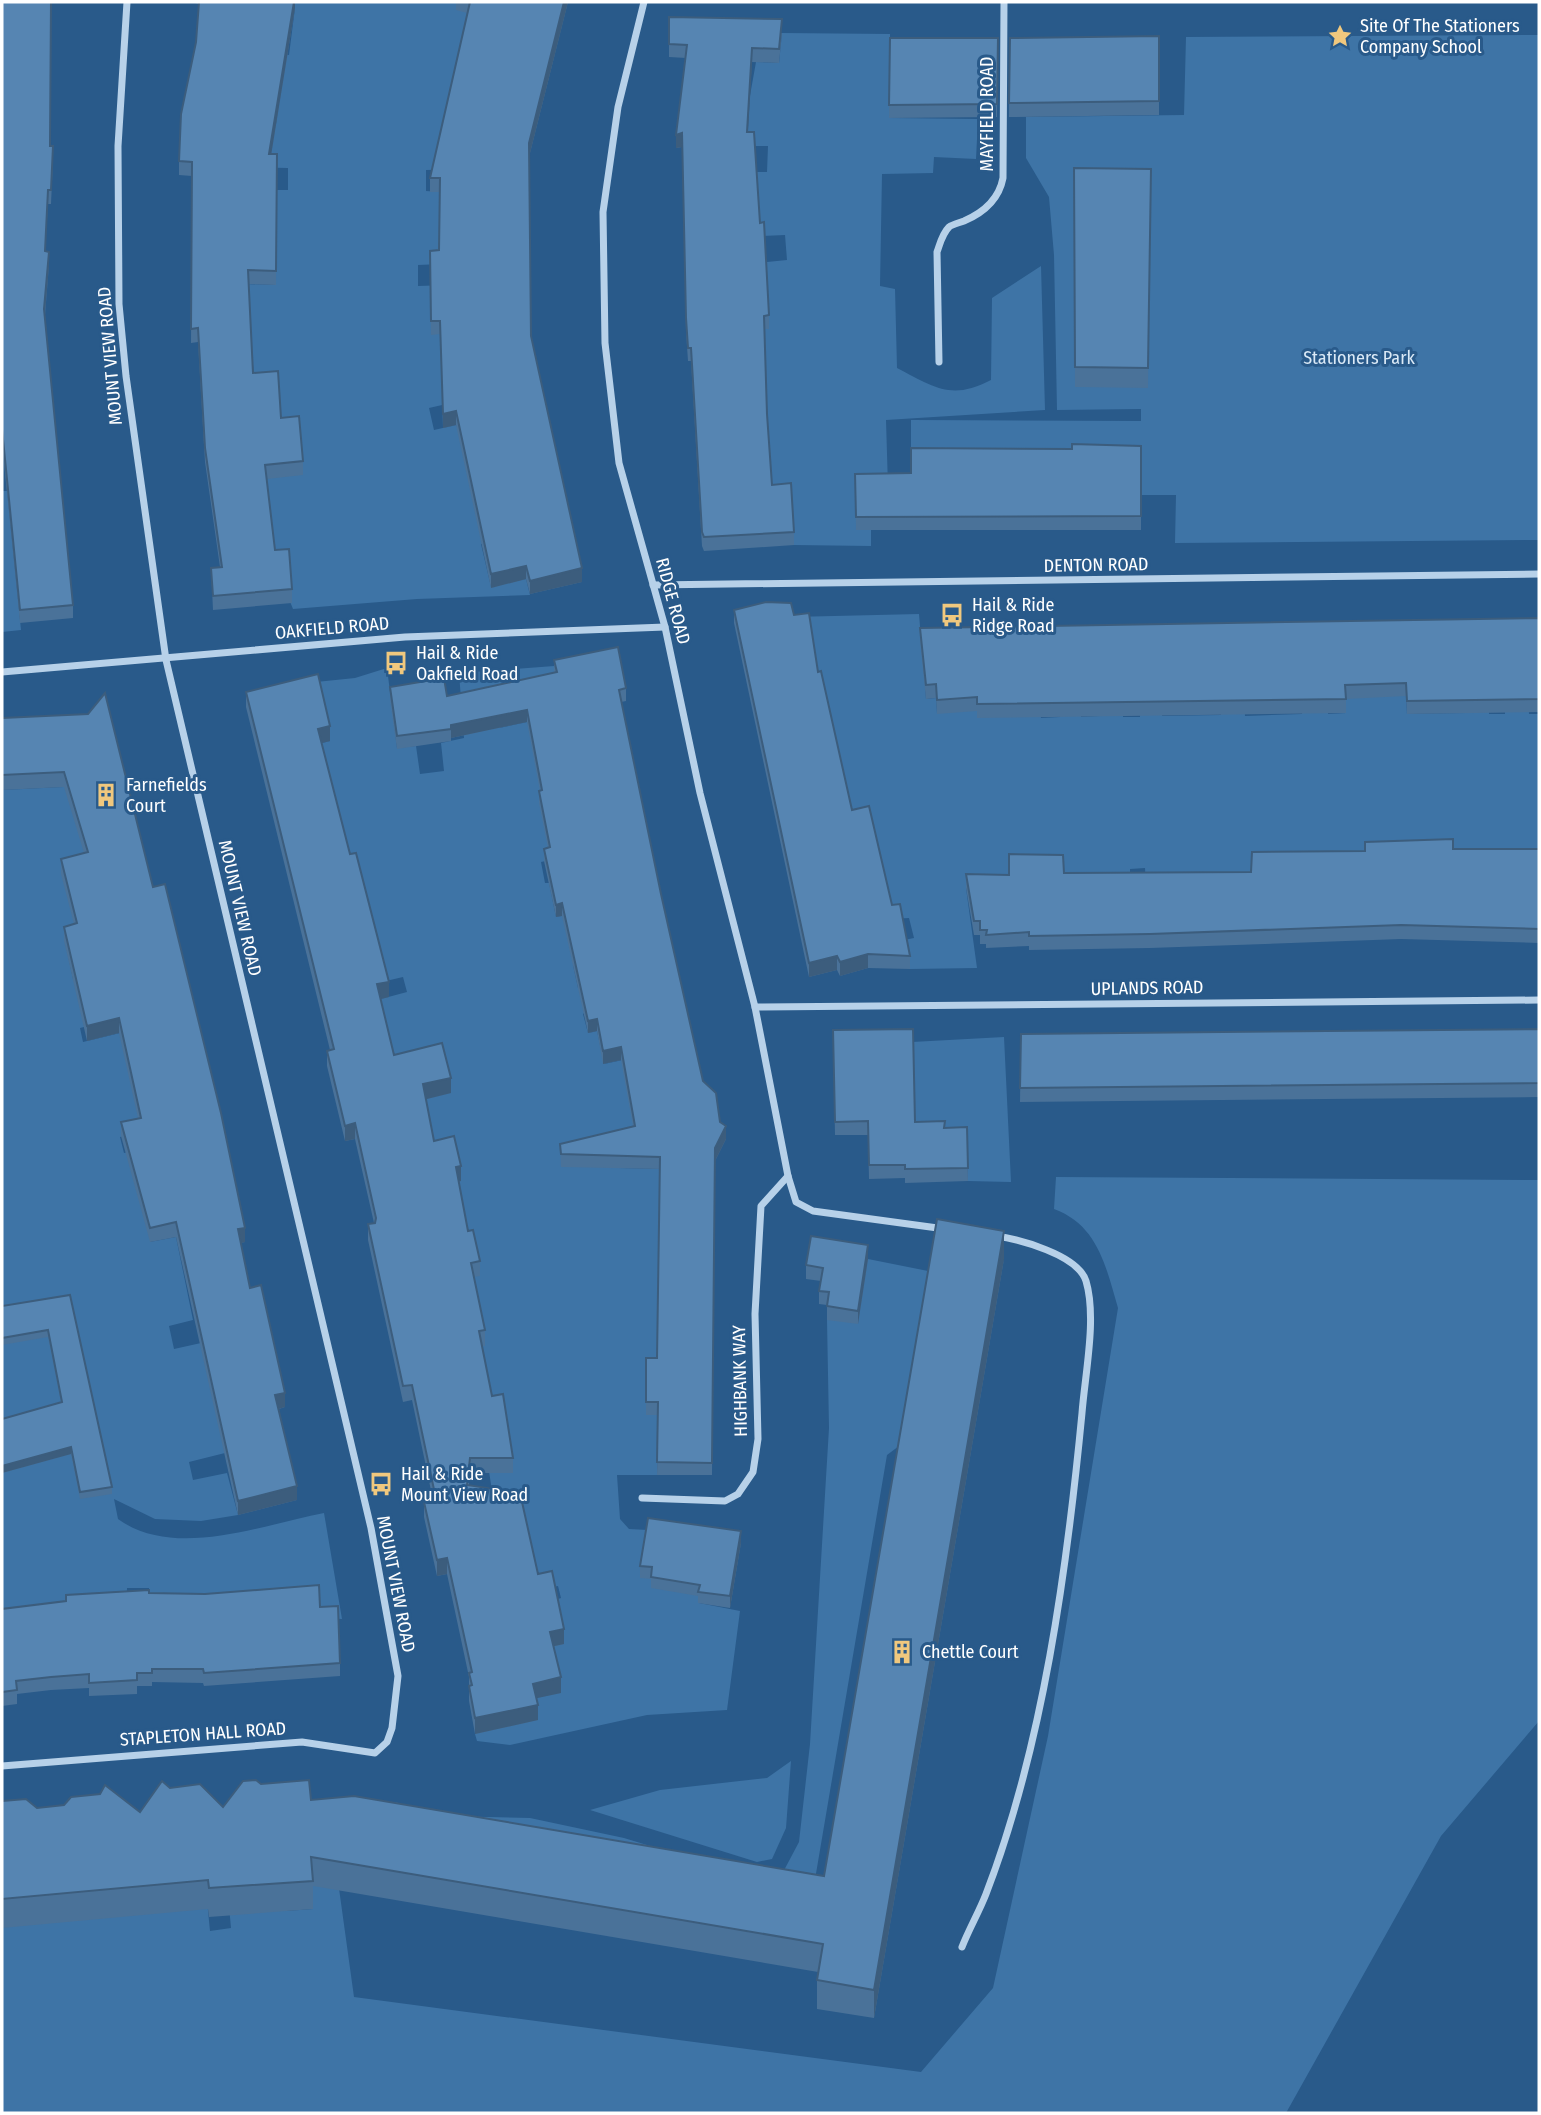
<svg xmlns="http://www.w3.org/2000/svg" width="1541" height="2115" font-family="'Fira Sans Condensed',sans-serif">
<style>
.green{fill:#3e74a6}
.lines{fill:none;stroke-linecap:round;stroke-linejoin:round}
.street{stroke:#b7d1e9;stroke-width:7}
.wall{fill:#4a7299}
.shaded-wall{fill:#3c5d7d}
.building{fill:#5685b2;stroke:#3c5d7d;stroke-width:2}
.labels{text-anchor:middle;stroke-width:6;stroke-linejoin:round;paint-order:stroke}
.poi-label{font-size:18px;fill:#fff;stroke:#295a8a;text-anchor:start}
.street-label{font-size:18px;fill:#fff;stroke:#295a8a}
.park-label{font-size:18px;fill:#dbeaf7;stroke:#295a8a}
</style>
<rect width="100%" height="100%" fill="#295a8a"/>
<g class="green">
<polygon points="259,2 457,2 470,13 474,169 426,170 426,191 440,192 441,264 418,265 418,286 477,284 441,334 486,395 429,408 434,430 456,425 517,535 481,544 491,587 526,579 530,595 417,599 293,609 275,564 244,284 275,285 276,190 288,190 288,168 246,167 250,122 276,124 282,78 256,51 289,55 295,8"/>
<path d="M782 33 890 34V118L978 119 976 159 934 157 933 173 882 174 880 286 895 289 897 368C934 387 951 401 991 380L992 298 1041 266 1045 410 886 420 888 487 871 529V546L794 545 791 497 770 499 755 429 768 427 767 405 753 406 761 364 766 363 756 263 787 260 785 235 742 237 748 172H767L768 146H741L756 62 779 63Z"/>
<polygon points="1539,35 1539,540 1175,543 1176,495 1141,495 1141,459 911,461 911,420 1141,421 1141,409 1057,410 1054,255 1049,197 1026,158 1026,117 1184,115 1186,37"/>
<polygon points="2,491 7,491 21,630 2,632"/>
<polygon points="919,614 926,699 936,698 937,713 1039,697 1041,718 1060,717 1059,698 1081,698 1081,717 1100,716 1122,697 1123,717 1140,717 1140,697 1162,697 1162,716 1221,715 1221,697 1244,696 1245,716 1302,714 1303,696 1327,695 1328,714 1346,713 1345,695 1406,696 1407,714 1465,713 1488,693 1489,714 1505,714 1505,695 1528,694 1529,714 1539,714 1539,882 1146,886 1145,868 1130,869 1130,887 966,888 977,968 910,969 904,940 914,938 909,918 890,919 845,825 791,617"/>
<polygon points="554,666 558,693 499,728 527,722 583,853 541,862 545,883 549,883 556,917 592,909 573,965 578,988 622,978 583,1014 588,1033 597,1031 604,1064 632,1058 635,1138 619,1168 659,1169 660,1182 657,1475 617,1475 620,1519 629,1529 648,1530 652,1579 700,1596 699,1603 740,1611 727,1710 647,1715 510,1745 477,1741 475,1734 529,1682 555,1600 561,1598 558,1586 509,1596 486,1453 492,1411 479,1347 485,1345 468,1247 434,1157 406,1104 450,1092 394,1070 377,1000 407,992 403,977 373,984 337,873 318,744 330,741 316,682 355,678 387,668 397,748 416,746 420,774 444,771 441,743 464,738 459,673"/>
<path d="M83 786 88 867 100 933 65 942 73 979 101 973 120 1018 80 1028 83 1042 120 1033 147 1131 120 1137 124 1153 153 1147 150 1242 176 1237 193 1320 169 1326 174 1349 201 1343 225 1453 189 1462 193 1480 227 1473 238 1515 201 1521 155 1519 114 1499 118 1519C175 1560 261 1525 324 1513L342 1619 149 1608V1588H127L126 1631 2 1623V790Z"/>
<polygon points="1004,1037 1011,1182 968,1181 967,1141 911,1136 912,1042"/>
<path d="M1056 1177 1539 1180V1721L1441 1836 1286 2113H2V1900L205 1880 210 1931 231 1928 229 1906 286 1911 313 1909 310 1877 337 1874 354 1997 921 2072 993 1988 1048 1736 1118 1308C1106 1267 1098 1225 1054 1209Z"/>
<polygon points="868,1259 933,1272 903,1443 887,1455 811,1903 370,1827 395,1802 442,1816 530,1818 624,1838 755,1878 781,1876 799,1842 810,1744 829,1428 827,1320"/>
<polygon points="791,1761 786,1828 772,1859 757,1862 590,1810 660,1790 767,1778"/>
</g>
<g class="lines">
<g class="street">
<polyline points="644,2 618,107 603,212 605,343 619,463 665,627 700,793 755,1007 788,1176 796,1202 813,1211 945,1229"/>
<path d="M939 362 937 252C940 244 942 234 949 227 953 224 959 223 964 221 985 212 999 199 1003 178L1004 2"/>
<polyline points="653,585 1539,574"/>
<polyline points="2,672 405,637 665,627"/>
<polyline points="755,1007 1539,1000"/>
<polyline points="642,1498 725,1501 738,1494 753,1472 758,1439 755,1314 761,1206 788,1176"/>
<polyline points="2,1766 302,1742 375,1753 387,1742 392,1728 398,1676 371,1528 166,660 126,376 119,304 118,146 127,2"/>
<path d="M962 1947C969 1929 979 1912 986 1894 1043 1746 1067 1569 1082 1413 1085 1374 1097 1318 1086 1281 1078 1255 1019 1239 995 1236"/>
</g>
</g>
<g class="wall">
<polygon points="2,2 50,146 53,160 51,204 48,204 45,251 49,265 45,315 73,605 73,618 20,623 2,443"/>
<polygon points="191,2 295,2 295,8 271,154 277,154 276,285 248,284 253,373 281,418 303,461 303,475 267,479 275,550 292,589 292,603 213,610 211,568 220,567 205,462 198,342 191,343 192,176 179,175 179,161 196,42 199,4"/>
<polygon points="456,2 568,2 529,157 531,336 582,582 530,594 526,579 491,588 456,425 443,428 440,334 431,335 430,251 439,250 440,192 430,192 430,178 467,13 456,10"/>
<polygon points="669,17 782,33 779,63 752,62 747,132 760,223 769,315 769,329 764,329 767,414 772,485 794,532 794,545 704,551 702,546 691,361 688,361 686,331 682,147 676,148 686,58 669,57"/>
<polygon points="1159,36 1159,115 1009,117 1010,38"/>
<polygon points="890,38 998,38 997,117 889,118"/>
<polygon points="1074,168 1151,169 1148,388 1075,387"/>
<polygon points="1141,446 1141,530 856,530 855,474 911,473 1072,449"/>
<polygon points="734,610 794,615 818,672 852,810 892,905 910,956 910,969 868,968 840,976 837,970 809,977 734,623"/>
<polygon points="1539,618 1539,712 1407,714 1406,696 1346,699 1346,713 977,718 977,711 937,714 936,698 926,699 920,642 920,628"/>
<polygon points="554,660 626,688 626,701 621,702 661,894 703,1081 726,1139 715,1161 712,1475 657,1475 658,1415 646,1415 646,1358 657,1358 660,1169 561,1167 560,1144 633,1126 621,1060 603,1064 597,1031 588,1033 562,916 556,917 544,861 544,849 548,848 539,803 539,791 540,791 527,722 451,738 451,741 397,749 390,700 390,687 447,696 554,673"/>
<polygon points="246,692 330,741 321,743 350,854 389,997 381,999 394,1055 451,1093 426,1099 434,1141 461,1181 459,1182 468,1231 480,1261 480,1276 474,1277 485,1330 485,1346 482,1346 492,1396 513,1458 513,1473 470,1473 469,1485 538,1574 564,1644 553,1647 561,1693 536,1698 538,1720 475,1734 469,1701 469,1677 447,1574 437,1576 424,1517 424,1502 433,1500 412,1400 403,1402 368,1240 368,1224 374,1223 355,1139 345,1141 327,1066 327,1051 330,1050 246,707"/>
<polygon points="88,714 153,887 245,1242 241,1243 250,1288 285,1407 279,1409 297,1500 238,1515 176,1237 150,1242 121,1136 121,1122 138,1118 119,1033 87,1041 64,941 64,927 74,924 61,874 61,859 84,853 64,787 2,790 2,718"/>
<polygon points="1539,849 1539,943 1401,939 1150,948 1029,950 1029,946 986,948 986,944 980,944 980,935 974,935 966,888 966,874 1009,875 1251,872"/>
<polygon points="1539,1029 1539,1097 1020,1102 1021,1034"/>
<polygon points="833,1030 915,1122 944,1128 967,1127 968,1181 905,1183 905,1178 869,1179 868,1135 835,1135"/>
<polygon points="868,1259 858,1324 827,1320 827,1305 819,1304 819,1291 821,1281 806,1279 806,1265"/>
<polygon points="1004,1259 874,2018 817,2009 817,1980 818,1972 313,1886 313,1909 209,1917 208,1909 2,1928 2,1801 37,1808 140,1812 170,1788 223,1807 261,1784 311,1800 824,1876"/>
<polygon points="70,1295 112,1487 112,1494 80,1499 71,1454 2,1473 2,1419 61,1402 48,1337 2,1345 2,1306"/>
<polygon points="741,1543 730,1608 698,1603 698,1596 651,1588 651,1579 640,1578 640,1566"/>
<polygon points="149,1593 320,1607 340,1663 340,1676 204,1686 203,1683 152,1682 152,1686 137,1686 137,1694 89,1696 89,1688 51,1690 17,1694 17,1704 2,1706 2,1609"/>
</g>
<g class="shaded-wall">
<polygon points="294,2 295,2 295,8 269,168 269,154"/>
<polygon points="564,2 568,2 529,157 529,143"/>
<polygon points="752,48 752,62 747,146 747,132"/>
<polygon points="682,133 682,147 676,148 676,135"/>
<polygon points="49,252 49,265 44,322 44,309"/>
<polygon points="456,411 456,425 443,428 443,414"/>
<polygon points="526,566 526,579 491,588 491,574"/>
<polygon points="582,568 582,582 530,594 530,581"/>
<polygon points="527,710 527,722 451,738 451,725"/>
<polygon points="330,726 330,741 318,744 318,729"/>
<polygon points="562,903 562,916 556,917 556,905"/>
<polygon points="868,954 868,968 840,976 840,962"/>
<polygon points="837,956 837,970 809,977 809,963"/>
<polygon points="389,982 389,997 377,1000 377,984"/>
<polygon points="119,1018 119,1033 87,1041 87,1026"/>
<polygon points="597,1019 597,1031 588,1033 588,1021"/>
<polygon points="621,1047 621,1060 603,1064 603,1051"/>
<polygon points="451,1078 451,1093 423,1100 423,1084"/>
<polygon points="355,1123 355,1139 345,1141 345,1126"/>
<polygon points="726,1126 726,1139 715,1161 712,1475 715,1148"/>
<polygon points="461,1166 461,1181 456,1182 456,1167"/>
<polygon points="245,1228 245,1242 238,1244 238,1229"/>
<polygon points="1004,1231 1004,1259 874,2018 874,1990"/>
<polygon points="868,1245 868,1259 858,1324 858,1311"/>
<polygon points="285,1393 285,1407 275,1410 275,1395"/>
<polygon points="71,1447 71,1454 2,1473 2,1466"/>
<polygon points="297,1486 297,1500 238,1515 238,1501"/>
<polygon points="741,1531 741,1543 730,1608 730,1596"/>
<polygon points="447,1558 447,1574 437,1576 437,1560"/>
<polygon points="564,1629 564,1644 550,1647 550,1632"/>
<polygon points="561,1677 561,1693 533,1699 533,1684"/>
<polygon points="538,1705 538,1720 475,1734 475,1718"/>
</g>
<g class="building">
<polygon points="2,2 51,2 50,146 53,146 51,190 48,190 45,251 49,252 44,309 73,605 20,610 2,429"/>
<polygon points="199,2 294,2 269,154 277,154 276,271 248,270 253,373 278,371 281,418 299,416 303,461 265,465 275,550 289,549 292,589 213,596 211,568 222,567 205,448 198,328 191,329 192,162 179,161 181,114 196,42"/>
<polygon points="470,2 564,2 529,143 531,336 582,568 530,581 526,566 491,574 456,411 443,414 440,321 431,321 430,251 439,250 440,178 430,178"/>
<polygon points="669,17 782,19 779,49 752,48 747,132 754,132 760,223 764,222 769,315 764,316 767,414 772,485 791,483 794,532 704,537 702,532 691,348 688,348 686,318 682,133 676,135 687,45 669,44"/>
<polygon points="1159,36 1159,101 1009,103 1010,38"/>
<polygon points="890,38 998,38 997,104 889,105"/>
<polygon points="1074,168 1151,169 1148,368 1075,367"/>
<polygon points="1072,444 1141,446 1141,516 856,517 855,474 911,473 911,448 1072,449"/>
<polygon points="766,602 791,603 794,615 809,613 818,672 821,671 852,810 869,806 892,905 900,904 910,956 868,954 840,962 837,956 809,963 734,610"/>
<polygon points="1539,618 1539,699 1407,701 1406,683 1345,685 1346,699 977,704 977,697 937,700 936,684 926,685 920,628"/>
<polygon points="618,647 626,688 619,690 661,894 703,1081 716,1093 720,1122 726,1126 715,1148 712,1463 657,1462 658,1402 646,1402 646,1358 657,1358 660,1157 561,1154 560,1144 635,1126 621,1047 603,1051 597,1019 588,1021 562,903 556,905 544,849 550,847 539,791 542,790 527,710 451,725 451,729 397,736 390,687 444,678 447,696 557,672 554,660"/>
<polygon points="318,674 330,726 318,729 350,854 356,853 389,982 377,984 394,1055 442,1043 451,1078 423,1084 434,1141 454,1136 461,1166 456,1167 468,1231 473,1230 480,1261 471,1263 485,1330 479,1331 492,1396 503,1394 513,1458 470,1458 467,1485 520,1493 538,1574 552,1571 564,1629 550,1632 561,1677 533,1684 538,1705 475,1718 469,1686 472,1685 469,1673 472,1672 447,1558 437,1560 424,1502 436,1499 412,1385 403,1386 368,1224 375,1223 376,1218 355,1123 345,1126 327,1051 334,1049 246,692"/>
<polygon points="105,693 153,887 165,884 221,1113 245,1228 238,1229 250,1288 261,1285 285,1393 275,1395 297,1486 238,1501 176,1222 150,1228 121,1122 141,1118 119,1018 87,1026 64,927 77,923 61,859 88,852 64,772 2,775 2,718 88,714"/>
<polygon points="1453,839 1453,849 1539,849 1539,929 1401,925 1150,934 1029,936 1029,932 986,935 987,930 980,930 980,921 974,921 966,874 1009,875 1009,854 1063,855 1064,873 1251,872 1252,852 1365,851 1365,842"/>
<polygon points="913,1029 915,1122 945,1121 944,1128 967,1127 968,1168 905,1169 905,1165 869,1165 868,1121 835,1122 833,1030"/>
<polygon points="1539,1029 1539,1083 1020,1088 1021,1034"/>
<polygon points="937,1219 1004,1231 874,1990 817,1980 823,1944 311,1857 313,1881 209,1888 208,1880 2,1899 2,1801 26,1799 37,1808 64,1805 71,1797 100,1794 105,1785 140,1812 162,1781 170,1788 200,1784 223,1807 243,1781 256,1780 261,1784 309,1780 311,1800 354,1796 824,1876"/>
<polygon points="811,1236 868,1245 858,1311 827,1306 829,1292 819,1291 823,1268 806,1265"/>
<polygon points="70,1295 112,1487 80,1492 71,1447 2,1466 2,1419 62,1402 48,1330 2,1338 2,1306"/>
<polygon points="648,1518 741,1531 730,1596 698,1592 700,1585 651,1577 652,1567 640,1566"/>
<polygon points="319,1585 320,1607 338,1606 340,1663 204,1673 203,1669 152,1669 152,1673 137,1673 137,1680 89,1683 89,1674 51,1677 16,1681 17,1690 2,1692 2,1609 66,1601 66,1595 149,1590 149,1593 205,1594"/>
</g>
<defs>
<g id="sight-bare" transform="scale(1.89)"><path d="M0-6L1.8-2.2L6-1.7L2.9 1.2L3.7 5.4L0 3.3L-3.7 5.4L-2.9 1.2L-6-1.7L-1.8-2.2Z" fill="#f0c87e" stroke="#295a8a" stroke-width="2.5" paint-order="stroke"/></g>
<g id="bus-bare" transform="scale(1.89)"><path d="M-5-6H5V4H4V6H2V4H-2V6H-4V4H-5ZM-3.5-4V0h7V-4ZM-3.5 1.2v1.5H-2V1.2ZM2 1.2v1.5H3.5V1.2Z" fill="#f0c87e" stroke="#295a8a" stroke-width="2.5" paint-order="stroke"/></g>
<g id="building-bare" transform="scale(1.89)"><path d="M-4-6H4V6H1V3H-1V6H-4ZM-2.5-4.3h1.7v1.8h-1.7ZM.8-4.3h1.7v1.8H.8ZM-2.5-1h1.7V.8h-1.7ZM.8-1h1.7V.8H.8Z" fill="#f0c87e" stroke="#295a8a" stroke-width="2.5" paint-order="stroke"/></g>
</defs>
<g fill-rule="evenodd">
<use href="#sight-bare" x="1340" y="36"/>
<use href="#bus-bare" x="952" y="615"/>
<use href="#bus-bare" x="396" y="663"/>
<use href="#building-bare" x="106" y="795"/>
<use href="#bus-bare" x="381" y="1484"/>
<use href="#building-bare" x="902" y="1652"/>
</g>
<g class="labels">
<g class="poi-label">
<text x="1360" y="32">Site Of The Stationers<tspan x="1360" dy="21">Company School</tspan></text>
<text x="972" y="611">Hail &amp; Ride<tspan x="972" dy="21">Ridge Road</tspan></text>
<text x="416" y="659">Hail &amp; Ride<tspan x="416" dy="21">Oakfield Road</tspan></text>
<text x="126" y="791">Farnefields<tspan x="126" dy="21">Court</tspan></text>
<text x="401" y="1480">Hail &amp; Ride<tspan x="401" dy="21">Mount View Road</tspan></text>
<text x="922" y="1658">Chettle Court</text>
</g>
<g class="street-label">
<text transform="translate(987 114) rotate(-90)" y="6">MAYFIELD ROAD</text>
<text transform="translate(110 356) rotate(-95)" y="6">MOUNT VIEW ROAD</text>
<text transform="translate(1096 565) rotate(-1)" y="6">DENTON ROAD</text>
<text transform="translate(673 601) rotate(75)" y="6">RIDGE ROAD</text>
<text transform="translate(332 628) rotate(-5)" y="6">OAKFIELD ROAD</text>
<text transform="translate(240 908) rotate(77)" y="6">MOUNT VIEW ROAD</text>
<text transform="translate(1147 988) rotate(-1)" y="6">UPLANDS ROAD</text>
<text transform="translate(740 1381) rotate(-91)" y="6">HIGHBANK WAY</text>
<text transform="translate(396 1584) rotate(79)" y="6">MOUNT VIEW ROAD</text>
<text transform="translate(203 1734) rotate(-4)" y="6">STAPLETON HALL ROAD</text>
</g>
<g class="park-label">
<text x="1359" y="364">Stationers Park</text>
</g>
</g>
<rect width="1541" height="2115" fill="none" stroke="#ffffff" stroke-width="7"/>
</svg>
